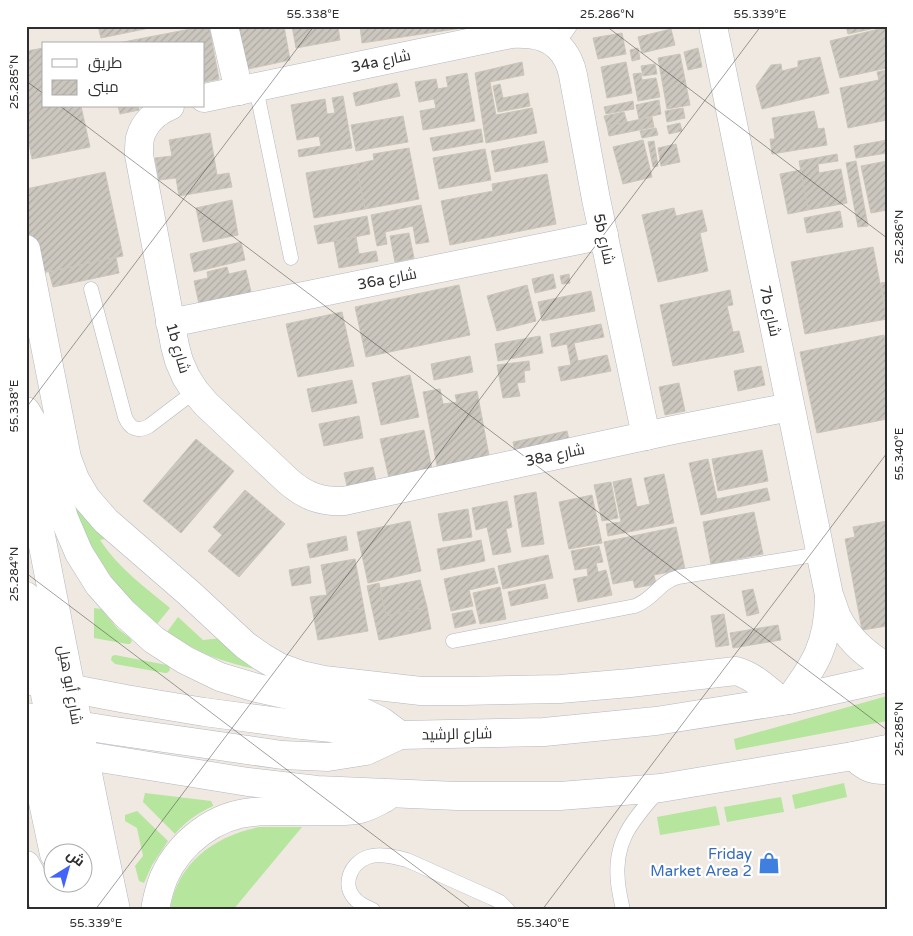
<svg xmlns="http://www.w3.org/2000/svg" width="913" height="936" font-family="'Varela Round',Cairo,sans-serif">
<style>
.grass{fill:#b6e59e}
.building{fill:url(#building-hatch);stroke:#cbc5ba}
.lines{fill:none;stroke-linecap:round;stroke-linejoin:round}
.lane-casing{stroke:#b4b7c1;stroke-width:15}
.street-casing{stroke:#b4b7c1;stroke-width:29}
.secondary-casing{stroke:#b4b7c1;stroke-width:29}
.lane{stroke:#fff;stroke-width:14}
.street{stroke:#fff;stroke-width:28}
.secondary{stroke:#fff;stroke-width:28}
.ticks{fill:none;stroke:#2e2e2e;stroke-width:1;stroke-opacity:0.45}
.labels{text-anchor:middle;stroke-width:4.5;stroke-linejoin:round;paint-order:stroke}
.street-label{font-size:15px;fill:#2e2e2e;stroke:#fff}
.shop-label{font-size:15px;fill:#366cbe;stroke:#fff;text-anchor:end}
.neatline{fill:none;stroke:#2e2e2e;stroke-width:2}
.ticks-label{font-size:12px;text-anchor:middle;fill:#2e2e2e}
</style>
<defs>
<pattern id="building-hatch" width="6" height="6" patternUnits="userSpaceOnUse" patternTransform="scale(1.25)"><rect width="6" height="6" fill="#cbc7bf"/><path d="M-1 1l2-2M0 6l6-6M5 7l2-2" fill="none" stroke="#afaba4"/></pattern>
</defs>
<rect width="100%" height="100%" fill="#efe9e1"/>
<g class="grass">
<path d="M73 500 110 538 100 540C118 568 145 587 170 608L157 624C116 589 88 553 73 500Z"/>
<polygon points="94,608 101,609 118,629 130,638 132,641 130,644 127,644 94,638"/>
<path d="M178 617 203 640 222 638 263 671C246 667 229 663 213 657 197 651 182 641 167 632Z"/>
<polygon points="115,655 167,665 169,666 170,670 167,673 165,673 115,664 111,660 112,656"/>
<polygon points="887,696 887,721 736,750 734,739"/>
<polygon points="844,783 847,797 795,809 792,795"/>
<path d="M145 793 211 801 213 805V806C198 813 186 821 175 834L143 802Z"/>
<polygon points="781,797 784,812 727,822 724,807"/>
<polygon points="716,806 720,825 660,835 657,817"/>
<polygon points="137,811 168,841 152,865 144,883 139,881 135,866 143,856 137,828 125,821 125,815"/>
<path d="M259 827H302L233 910H170C177 862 215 836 259 827Z"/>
</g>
<g class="building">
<polygon points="98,26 159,26 101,38"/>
<polygon points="206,26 209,26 219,79 204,82 204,44 113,44"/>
<polygon points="230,26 284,26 290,60 239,71"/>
<polygon points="292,26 338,26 340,40 296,48"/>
<polygon points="360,26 469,26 469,27 362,43"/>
<polygon points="846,26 870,26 871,29 848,34"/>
<polygon points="887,27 887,68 840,78 830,41"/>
<polygon points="671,29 675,45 642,53 638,37"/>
<polygon points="622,33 626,54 598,59 593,38"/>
<polygon points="44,48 44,106 81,106 90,147 32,159 26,129 26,51"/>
<polygon points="638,48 640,59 632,61 630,50"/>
<polygon points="698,48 702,67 688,70 684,52"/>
<polygon points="680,54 690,105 667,109 658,58"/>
<polygon points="820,57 829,93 762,109 756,86 771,65 781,64 782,71 798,67 798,61"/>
<polygon points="522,62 524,75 490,82 496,115 532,108 537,133 486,143 475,73"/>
<polygon points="626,62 632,93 607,98 601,67"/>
<polygon points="655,64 657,74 643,76 641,66"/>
<polygon points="887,70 887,120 848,128 840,88 879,80 877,72"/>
<polygon points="467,73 475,121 423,130 420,111 436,108 434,99 419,102 415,82 436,79 438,89 448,87 446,77"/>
<polygon points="641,73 642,80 656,78 660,97 638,101 633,74"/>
<polygon points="397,83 400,96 356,106 353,93"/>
<polygon points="500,84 503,98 528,93 530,106 498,112 493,86"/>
<polygon points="343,96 352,148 299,157 298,150 321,146 319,136 297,140 291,105 325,99 327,114 335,113 332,98"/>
<polygon points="659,100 661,114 639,119 636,105"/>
<polygon points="633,101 634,109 606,114 604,107"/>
<polygon points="118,106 138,106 139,110 120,114"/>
<polygon points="683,108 685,118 667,122 665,111"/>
<polygon points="814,111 818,129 824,128 827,145 772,154 770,139 775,139 772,118"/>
<polygon points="624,112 627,122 607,126 604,116"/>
<polygon points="403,116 408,142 356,151 351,125"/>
<polygon points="652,117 654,127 609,136 607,126"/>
<polygon points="680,123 682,131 669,134 667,126"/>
<polygon points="656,128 658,135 642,138 640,131"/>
<polygon points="481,129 483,142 433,151 430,138"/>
<polygon points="210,133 217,175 229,173 232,187 179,196 176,178 159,180 155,158 172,156 169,140"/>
<polygon points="643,140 652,177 623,184 613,147"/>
<polygon points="887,140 887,153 856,158 854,146"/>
<polygon points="544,141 548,162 495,172 491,151"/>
<polygon points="654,141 658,166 653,167 648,142"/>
<polygon points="676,144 680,162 661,166 658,148"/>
<polygon points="409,148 419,199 365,209 356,164 374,160 373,154"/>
<polygon points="485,149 491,180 439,189 433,158"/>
<polygon points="837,154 838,161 818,164 819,173 841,169 847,203 808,210 799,161"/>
<polygon points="856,161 868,226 858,227 846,163"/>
<polygon points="887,161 887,210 871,213 861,166"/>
<polygon points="356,164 365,209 314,218 306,173"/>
<polygon points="801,170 808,210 788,214 780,174"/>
<polygon points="105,172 123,256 37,274 26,224 26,189"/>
<polygon points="547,174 556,224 450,245 441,201 493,191 492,184"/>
<polygon points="232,200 238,235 203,242 196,208"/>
<polygon points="421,205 429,242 416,244 413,226 385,232 387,244 377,246 371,215"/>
<polygon points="674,208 676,216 702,210 707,231 700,233 708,271 658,282 642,215"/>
<polygon points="840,211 843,227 807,233 804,218"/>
<polygon points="367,216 370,234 318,244 314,226"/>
<polygon points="409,233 414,258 395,262 390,236"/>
<polygon points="356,237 359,254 376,251 378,261 339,268 334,241"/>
<polygon points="241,242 245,260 194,272 190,254"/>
<polygon points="873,247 887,319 805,334 791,262"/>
<polygon points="116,257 119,273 53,287 49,272"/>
<polygon points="227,267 229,274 246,270 251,292 199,304 194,281 208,278 207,272"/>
<polygon points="553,274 556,288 535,293 532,279"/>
<polygon points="569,274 570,283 562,284 560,276"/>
<polygon points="887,282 887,311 886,311 881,283"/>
<polygon points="459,285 470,335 366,357 355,307"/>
<polygon points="527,285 536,321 497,331 487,296"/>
<polygon points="730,290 733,305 727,306 733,332 739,331 744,352 673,366 660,305"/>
<polygon points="591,291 595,311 542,321 538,302"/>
<polygon points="342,312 354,366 298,377 286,324"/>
<polygon points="601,324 604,337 574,343 578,361 607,355 611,371 561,381 558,367 571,365 567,344 552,347 550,334"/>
<polygon points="884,335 887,350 887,419 817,433 800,352"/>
<polygon points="540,336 543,353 498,361 495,344"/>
<polygon points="470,356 473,372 434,380 431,364"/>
<polygon points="529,361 530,370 524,371 525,382 517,383 520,396 503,398 497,365"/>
<polygon points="761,366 765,385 738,391 734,371"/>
<polygon points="410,375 419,417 381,425 372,383"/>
<polygon points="352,380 357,403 312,412 307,389"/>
<polygon points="679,383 685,411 665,415 659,387"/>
<polygon points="440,389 443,404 457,402 455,395 477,391 490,461 438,471 423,392"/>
<polygon points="359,416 363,438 324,446 319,424"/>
<polygon points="424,430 432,469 389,478 380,439"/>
<polygon points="567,431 570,444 516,456 513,442"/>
<polygon points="196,439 234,471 181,533 143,501"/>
<polygon points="762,450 768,481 718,491 712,459"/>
<polygon points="708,459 717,499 767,488 770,500 701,515 689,463"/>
<polygon points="373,467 379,493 350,499 344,473"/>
<polygon points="664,474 674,523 608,536 606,524 621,522 613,482 631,478 637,507 650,504 644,478"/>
<polygon points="611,482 618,518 602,521 594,485"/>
<polygon points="245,490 285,524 239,577 208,551 222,535 213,527"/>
<polygon points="536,492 544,544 522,547 514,496"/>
<polygon points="592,495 602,543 569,549 559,502"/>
<polygon points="507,501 512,527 506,529 511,552 493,555 487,527 476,530 472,508"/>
<polygon points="468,509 472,537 443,541 438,514"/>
<polygon points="754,512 763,554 711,564 703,522"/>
<polygon points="410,521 421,571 368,583 357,532"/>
<polygon points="887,521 887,626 862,630 845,539 855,537 853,527"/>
<polygon points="676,527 685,569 654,575 656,584 635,588 633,580 613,584 604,542"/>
<polygon points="346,536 348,550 310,558 307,544"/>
<polygon points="481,540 485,561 441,570 437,549"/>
<polygon points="599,546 603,562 596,563 598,572 606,570 612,595 578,602 573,579 588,576 587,568 575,570 571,551"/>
<polygon points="548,555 553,578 503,589 498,566"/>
<polygon points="355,559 368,631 318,640 310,597 327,595 321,565"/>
<polygon points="309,566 311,583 292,586 289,570"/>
<polygon points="494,568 498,583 469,590 473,606 451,611 444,579"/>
<polygon points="420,580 427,607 386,616 380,588"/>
<polygon points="379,583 386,616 427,607 431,629 379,640 367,586"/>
<polygon points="545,584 548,598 511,606 508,592"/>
<polygon points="500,587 506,619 480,624 473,593"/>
<polygon points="753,589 759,613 747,616 742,591"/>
<polygon points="472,610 476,623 455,628 452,614"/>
<polygon points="724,614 729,645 716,647 711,616"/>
<polygon points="778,625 781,640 733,648 730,633"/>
</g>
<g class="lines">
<g class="lane-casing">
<g id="lane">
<polyline points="557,45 570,26"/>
<polyline points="256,88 291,258"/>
<path d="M91 289 125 417C130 429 138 432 149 426L195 391"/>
<path d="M453 641 635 606C654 599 659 582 678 577L820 554"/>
<path d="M373 910C367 907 361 905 356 900 341 886 350 863 368 857 380 853 395 857 407 860L492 898 500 902 508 910"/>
<path d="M623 910C621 901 619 892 618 883 613 840 634 819 660 789"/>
</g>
</g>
<g class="street-casing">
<g id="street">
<polyline points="224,26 239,91"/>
<path d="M713 26 829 595C832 602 834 610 837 617 848 639 866 655 887 667"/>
<path d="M204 98 511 34C535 33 556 36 568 60 570 64 572 70 573 75L596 199 646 436"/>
<path d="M170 106C156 112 144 123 140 138 139 143 139 149 139 155L175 346 179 361 186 377 195 391 206 404 288 481C305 496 321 502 344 501L673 430 790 407"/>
<path d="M26 249 67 458 75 479 86 498 106 521 189 593 245 645 262 657 279 667 301 675 324 680 421 691H464L560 689 630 683 736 671C754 676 768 690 781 701"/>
<polyline points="170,323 604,235"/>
<path d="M789 700C815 665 828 645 829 599"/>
<path d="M853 756C864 766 871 771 887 770"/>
</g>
</g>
<g class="secondary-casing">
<g id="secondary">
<polyline points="26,411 39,433 64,518 79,553 99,585 124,613 154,640 185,660 220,677 257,688 360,711 381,721 400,735 366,751 328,757 282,755 115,731 26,717"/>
<path d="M26 460C56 610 84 760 116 910"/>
<polyline points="26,596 56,751 68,792 80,854"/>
<polyline points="26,680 126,699 204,712 302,725 400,735 544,732 656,721 789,700 887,678"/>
<polyline points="28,732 54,854"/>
<polyline points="26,746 248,782 317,790 457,796 560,796 661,788 853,756 887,749"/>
<polyline points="82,863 93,910"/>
<polyline points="26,865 36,883 46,910"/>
<polyline points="60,884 65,910"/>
<path d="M155 910C157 898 160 887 164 877 180 842 215 815 253 812 277 810 302 812 326 811 337 811 349 812 360 809 369 807 377 802 385 798"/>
</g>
</g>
<use href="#lane" class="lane"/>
<use href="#street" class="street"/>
<use href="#secondary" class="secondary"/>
</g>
<path class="ticks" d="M606 26 887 238M26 81 44 94M60 106 887 730M26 408 314 26M26 573 473 910M95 910 761 26M542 910 887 453"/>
<defs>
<g id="shop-bare" transform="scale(1.725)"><path d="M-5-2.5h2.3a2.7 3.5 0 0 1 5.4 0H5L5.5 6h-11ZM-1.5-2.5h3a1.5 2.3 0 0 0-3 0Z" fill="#3f7fe0" stroke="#fff" stroke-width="2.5" paint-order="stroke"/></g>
</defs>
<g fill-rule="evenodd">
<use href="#shop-bare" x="769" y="863"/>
</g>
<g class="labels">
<g class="street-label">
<text transform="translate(381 61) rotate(-12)" y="5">34a شارع</text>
<text transform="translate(604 239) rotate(78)" y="5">5b شارع</text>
<text transform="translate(387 279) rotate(-11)" y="5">36a شارع</text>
<text transform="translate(770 311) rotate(78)" y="5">7b شارع</text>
<text transform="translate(178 348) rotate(74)" y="5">1b شارع</text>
<text transform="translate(555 455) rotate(-12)" y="5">38a شارع</text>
<text transform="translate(70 685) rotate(80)" y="5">شارع أبو هيل</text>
<text transform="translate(457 734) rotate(-1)" y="5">شارع الرشيد</text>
</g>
<g class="shop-label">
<text x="752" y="859">Friday<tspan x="752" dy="17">Market Area 2</tspan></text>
</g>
</g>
<rect width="913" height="936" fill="none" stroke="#ffffff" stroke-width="55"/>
<rect x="42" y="42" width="162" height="65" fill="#ffffff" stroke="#ababab"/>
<rect x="52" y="59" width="25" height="8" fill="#ffffff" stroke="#ababab"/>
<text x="88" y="68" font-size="15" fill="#2e2e2e">طريق</text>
<rect x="52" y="80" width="25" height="15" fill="url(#building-hatch)" stroke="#ababab"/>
<text x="88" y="92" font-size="15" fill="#2e2e2e">مبنى</text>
<g transform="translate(68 868) rotate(37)"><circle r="24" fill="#ffffff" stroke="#ababab"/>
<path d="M0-4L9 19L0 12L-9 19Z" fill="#4264fb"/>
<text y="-8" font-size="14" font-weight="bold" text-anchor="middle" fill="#2e2e2e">ش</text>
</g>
<rect x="28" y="28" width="858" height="880" class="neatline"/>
<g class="ticks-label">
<text x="313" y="18">55.338°E</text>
<text x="607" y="18">25.286°N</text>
<text x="760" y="18">55.339°E</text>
<text transform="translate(14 82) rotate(-90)" y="4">25.285°N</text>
<text transform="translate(899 237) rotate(-90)" y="4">25.286°N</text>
<text transform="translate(14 406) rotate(-90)" y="4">55.338°E</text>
<text transform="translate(899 454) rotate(-90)" y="4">55.340°E</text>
<text transform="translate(14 574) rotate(-90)" y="4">25.284°N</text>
<text transform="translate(899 729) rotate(-90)" y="4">25.285°N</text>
<text x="96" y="927">55.339°E</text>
<text x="543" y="927">55.340°E</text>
</g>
</svg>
